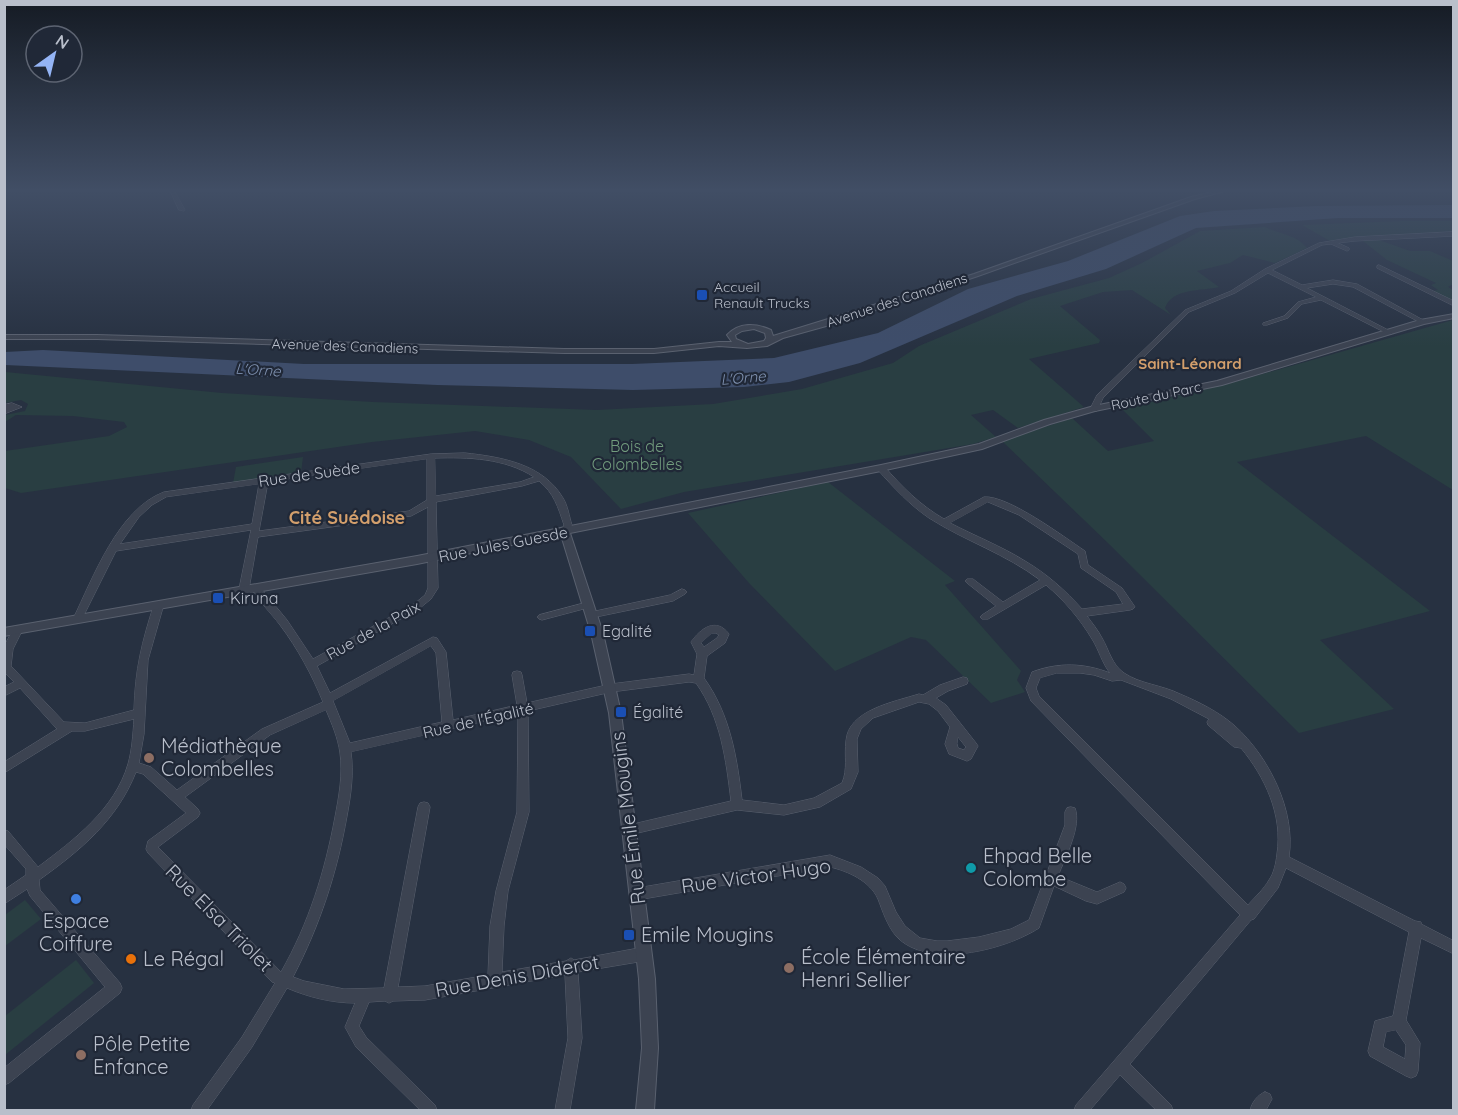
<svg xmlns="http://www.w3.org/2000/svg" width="1458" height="1115" font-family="Quicksand,sans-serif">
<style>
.green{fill:#293e42}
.water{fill:#3e4d6a}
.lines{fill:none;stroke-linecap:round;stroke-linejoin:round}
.minor-casing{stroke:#5a616f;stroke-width:1}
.tertiary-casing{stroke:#5a616f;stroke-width:2}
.minor{fill:#3c4351;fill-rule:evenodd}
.tertiary{fill:#3c4351;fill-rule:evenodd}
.transit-dot{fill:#1a4fb4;stroke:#202837;stroke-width:2}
.education-dot{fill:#8d6e63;stroke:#202837;stroke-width:2}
.culture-dot{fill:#0f9aa8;stroke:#202837;stroke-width:2}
.shop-dot{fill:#3f7fe0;stroke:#202837;stroke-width:2}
.food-dot{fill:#e8710a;stroke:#202837;stroke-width:2}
.labels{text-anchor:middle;stroke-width:4.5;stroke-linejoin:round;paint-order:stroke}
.far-poi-label{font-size:14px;fill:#b9bfcb;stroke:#202837;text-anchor:start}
.far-street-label{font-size:14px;fill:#b9bfcb;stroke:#202837}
.far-neighbourhood-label{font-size:15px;font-weight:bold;fill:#d39f6c;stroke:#202837}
.far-water-label{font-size:15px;font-style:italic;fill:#8193b2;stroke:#202837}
.park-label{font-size:16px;fill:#719b7d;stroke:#202837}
.street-label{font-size:16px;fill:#b9bfcb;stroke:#202837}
.poi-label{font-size:16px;fill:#b9bfcb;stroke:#202837;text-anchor:start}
.neighbourhood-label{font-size:18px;font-weight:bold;fill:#d39f6c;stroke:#202837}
.near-poi-label{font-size:20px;fill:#b9bfcb;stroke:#202837;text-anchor:start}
.near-street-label{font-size:20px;fill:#b9bfcb;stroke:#202837}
</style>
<rect width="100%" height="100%" fill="#273141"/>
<g class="green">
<polygon points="1402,221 1453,221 1454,231 1330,241 1302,225"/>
<path d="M1265 227C1279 234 1296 234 1307 248L1275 263 1243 255 1230 263 1197 271 1219 287C1202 291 1172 288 1165 308L1171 315 1132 290 1103 292 1060 306 1100 340 1099 343 1029 359 1084 407 1018 428 993 410 971 415 996 437 973 444 684 492 621 509 571 457 529 440 475 431 372 442 21 493 5 488V451L109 436 127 427 124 422 73 416 16 415 5 422V415L25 411 28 404 21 400 5 403V372L222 393 373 402 597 410 713 404 802 389 893 363 919 346 1031 299 1109 278 1142 263 1200 231Z"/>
<polygon points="1379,240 1410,251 1430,251 1453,261 1453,284 1448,287 1453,290 1453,302 1432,291 1438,290 1431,285 1436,283 1387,260 1363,241"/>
<polygon points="1453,320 1453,490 1366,436 1237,462 1430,611 1320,640 1394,709 1299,733 1109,544 1002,441 1072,418 1108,451 1154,441 1122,409 1238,381"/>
<polygon points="303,457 301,473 233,483 236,467"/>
<polygon points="828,482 955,581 945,585 1021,671 1017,680 1025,692 991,703 926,640 911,637 835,671 749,583 688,513"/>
<polygon points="25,900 41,919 5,946 5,915"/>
<polygon points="76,960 94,983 5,1055 5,1016"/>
</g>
<polygon class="water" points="1453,205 1453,218 1338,218 1196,228 1106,269 1017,296 860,363 789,382 744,387 633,390 437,385 5,365 5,352 43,350 304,364 632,364 774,358 878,333 968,289 1068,261 1180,216 1214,211 1316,206"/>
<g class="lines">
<g class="minor-casing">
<g id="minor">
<polygon points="170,190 174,190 185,210 184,211 179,210"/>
<polygon points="1454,232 1454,236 1355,241 1338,243 1349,248 1349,250 1347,251 1331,244 1322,245 1272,270 1302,285 1333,280 1357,284 1425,321 1425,323 1421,323 1353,287 1333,284 1307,288 1392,332 1392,334 1388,334 1321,300 1302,304 1288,318 1267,325 1263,325 1263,323 1284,316 1298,302 1316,297 1268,273 1235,293 1189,312 1103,398 1097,411 1094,411 1090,409 1097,395 1185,310 1231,291 1265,269 1319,243 1355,237"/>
<polygon points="1379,265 1454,301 1454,306 1377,268 1377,266"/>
<polygon points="12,403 22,407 4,414 4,405"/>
<path d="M465 453C502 457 543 464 563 498 568 506 569 516 572 525L568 534 565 535 561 532 564 525C558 507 554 493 539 481L522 486 436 502 438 588 431 599 420 608 317 666 330 693 433 637 437 638 446 652 453 720 517 705 512 675 513 672 517 671 521 672 522 675 527 703 611 684 689 674 694 675 697 654 691 642C701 628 716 617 729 634L725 643 707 656 704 678C730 714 737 757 742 800L784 805 814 798 842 783C848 769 844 756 846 741 848 710 894 702 919 694L923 695 940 685 963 677 967 678 968 681 967 684 948 691 936 698 946 705 976 743 978 746 971 759 967 761 949 754 945 744 950 727 938 711 929 704 919 702 873 718 861 729 857 739 858 772 851 789 820 807 784 815 737 810 629 835 625 834 623 830 625 826 629 825 731 801C726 760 721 718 696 683L689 682 611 692 528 711 529 812 508 891 504 926 502 972 566 961 571 958 574 960 644 947 649 949 651 954 649 959 644 961 578 972 582 1038 570 1110H555L568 1038 565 975 425 1000 393 1001 389 1003 385 1001 369 1002 359 1026 366 1037 435 1105 437 1110H420L356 1047 345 1027 355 1003C332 1003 308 997 287 988L252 1047 207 1110H191L193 1105 242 1037 275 983 272 982 148 853 146 849 148 841 186 813 143 774 136 772C117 820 81 850 39 880L40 890 120 983 122 988 120 993 9 1083 4 1085V1068L105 987 30 896 27 889 4 904V890L26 875V869L4 844V830L8 831 38 867C74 840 115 809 128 764 132 750 133 734 134 719L85 731H72L4 773V762L57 729 20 688 4 696V687L14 682 4 672V646L15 626H21L23 629 13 649 11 666 64 722 85 723 134 710C135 669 142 642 154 604L156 602H162L164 604 148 660 144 734 139 763 151 767 177 790 262 729 323 702C312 675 298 649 280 625 271 613 259 602 252 588L254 586H260L264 592 287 620 313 659 414 604 425 595 428 588V507L411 516 258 537 249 589 244 592 239 589 251 530 116 551 81 621H75L73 619C93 578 118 509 164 492L431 454ZM435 458C468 457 505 458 534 477L520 482 436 496ZM427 459V500L409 511 259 531 268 482ZM259 484 252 524 120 544 139 517 152 505 166 497ZM712 633H716L719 635 717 638 704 647 701 643ZM431 646 436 653 442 722 350 743 333 701ZM326 710C332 724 338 738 340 753 343 774 339 796 335 817 325 871 309 923 281 972L158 847 198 817 200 813 198 809 185 797 270 735ZM518 714 517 812 496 891 490 926 488 975 425 986 398 987 430 807 428 803 424 802 420 803 418 807 384 988 344 989 304 981 293 977C320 925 337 873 347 816 351 795 354 773 351 752ZM958 737 966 747 964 750 958 748 957 744Z"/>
<path d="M878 466H884C902 487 920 505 944 519L984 497C1008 495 1064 537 1085 551L1088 565 1122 588 1135 607 1133 609 1130 610 1087 616C1092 623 1098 630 1102 638 1109 650 1112 665 1124 673 1140 684 1162 685 1180 694 1199 702 1219 712 1235 726 1269 757 1296 811 1289 857L1415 921 1421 922V924L1454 941V954L1421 938 1406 1020 1420 1043 1418 1071 1416 1076 1411 1078 1406 1076 1370 1056 1368 1051 1375 1021 1393 1016 1409 932 1286 868 1278 888 1254 919 1251 920 1130 1064 1171 1105 1173 1110H1156L1120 1075 1090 1110H1074L1076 1105 1240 915 1031 701 1026 688 1032 672C1059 662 1084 663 1110 673 1102 663 1099 650 1092 639 1080 619 1064 600 1046 585L988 619H982L980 617 982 615 996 606 967 583 965 581 967 579H973L1003 602 1040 580C1006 554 965 541 929 518 910 505 894 488 878 470L877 468ZM988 502 1019 515 1078 554 1081 568 1116 592 1123 604 1082 609C1065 590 1047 574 1025 561 1001 546 975 536 950 523ZM1057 673H1080L1094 675 1112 681 1121 680 1171 699 1209 719 1207 722 1208 725 1234 747 1241 748C1265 777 1283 815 1277 854 1276 863 1274 873 1269 880 1264 889 1255 897 1248 905L1039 696 1036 688 1040 678ZM1396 1030 1406 1045 1405 1059 1383 1047 1386 1032Z"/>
<polygon points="682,589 685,590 687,592 685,594 673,601 591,618 588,617 586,615 588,613 591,612 670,595"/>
<polygon points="588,602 591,603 593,605 591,607 542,620 539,619 537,617 539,615"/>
<path d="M1071 807 1075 808C1082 826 1065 858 1058 876L1097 892 1120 882 1124 884 1126 888 1124 892 1097 904 1086 901 1054 886 1039 928C1005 950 927 970 896 936 887 925 883 912 878 899 870 881 848 871 830 867L637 900 633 898 631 894 633 890 637 888 830 855 861 867 878 878 885 886 896 912 905 926 920 938 937 941H947L979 937 1011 929 1029 920 1065 825V812L1067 808Z"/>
<path d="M1265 1092 1270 1094 1272 1099 1266 1110H1250C1252 1103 1257 1095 1265 1092Z"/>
</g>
</g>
<g class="tertiary-casing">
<g id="tertiary">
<path d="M1221 190H1229L1195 199 978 276 837 323 783 338 767 346 747 348 719 346 654 353H564L97 339H4V335H97L564 349H654L719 342H732L727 335C739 322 756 323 771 330L773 336 974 274 1191 197ZM754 329 765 333 766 338 764 341 748 344 736 339 735 335 742 331Z"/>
<polygon points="1454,314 1454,318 1424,324 1222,385 1095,411 1050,424 982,449 881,471 570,533 603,633 621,713 655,979 658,1048 654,1110 636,1110 642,1048 639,979 609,713 591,633 561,535 417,564 4,636 4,628 417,556 881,465 979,444 1044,420 1094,406 1217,381 1420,320"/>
</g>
</g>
<use href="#minor" class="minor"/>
<use href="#tertiary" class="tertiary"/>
</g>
<linearGradient id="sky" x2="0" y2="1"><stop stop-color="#151b24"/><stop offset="0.55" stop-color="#414e65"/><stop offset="1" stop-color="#414e65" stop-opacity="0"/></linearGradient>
<rect width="1458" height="346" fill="url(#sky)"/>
<g class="transit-dot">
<rect x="696" y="289" width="12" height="12" rx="3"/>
<rect x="212" y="592" width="12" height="12" rx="3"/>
<rect x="584" y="625" width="12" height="12" rx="3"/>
<rect x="615" y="706" width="12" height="12" rx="3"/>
<rect x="623" y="929" width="12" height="12" rx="3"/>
</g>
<g class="education-dot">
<circle cx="149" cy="758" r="6"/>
<circle cx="789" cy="968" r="6"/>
<circle cx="81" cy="1055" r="6"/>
</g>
<circle class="culture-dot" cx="971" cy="868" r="6"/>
<circle class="shop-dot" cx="76" cy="899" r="6"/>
<circle class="food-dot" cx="131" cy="959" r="6"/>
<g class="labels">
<g class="far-poi-label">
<text x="714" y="292">Accueil<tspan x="714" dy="16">Renault Trucks</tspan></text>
</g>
<g class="far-street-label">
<text transform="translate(897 300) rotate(-18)" y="5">Avenue des Canadiens</text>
<text transform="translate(345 346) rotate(2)" y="5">Avenue des Canadiens</text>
<text transform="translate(1156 396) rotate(-12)" y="5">Route du Parc</text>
</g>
<g class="far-neighbourhood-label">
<text x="1190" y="369">Saint-Léonard</text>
</g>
<g class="far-water-label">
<text transform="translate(258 370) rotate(4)" y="5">L'Orne</text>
<text transform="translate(743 378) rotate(-5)" y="5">L'Orne</text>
</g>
<g class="park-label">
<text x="637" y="452">Bois de<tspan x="637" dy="18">Colombelles</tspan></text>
</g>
<g class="street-label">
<text transform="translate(309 474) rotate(-8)" y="6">Rue de Suède</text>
<text transform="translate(503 544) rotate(-11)" y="6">Rue Jules Guesde</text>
<text transform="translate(373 630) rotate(-29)" y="6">Rue de la Paix</text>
<text transform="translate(478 720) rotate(-13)" y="6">Rue de l'Égalité</text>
</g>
<g class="poi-label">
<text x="230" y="604">Kiruna</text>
<text x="602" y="637">Egalité</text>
<text x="633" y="718">Égalité</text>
</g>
<g class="neighbourhood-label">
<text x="347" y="524">Cité Suédoise</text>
</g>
<g class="near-poi-label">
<text x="161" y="753">Médiathèque<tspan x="161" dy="23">Colombelles</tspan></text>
<text x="983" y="863">Ehpad Belle<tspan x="983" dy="23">Colombe</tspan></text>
<text x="76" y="928" text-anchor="middle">Espace<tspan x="76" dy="23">Coiffure</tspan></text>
<text x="641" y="942">Emile Mougins</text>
<text x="801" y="964">École Élémentaire<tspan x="801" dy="23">Henri Sellier</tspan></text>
<text x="143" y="966">Le Régal</text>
<text x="93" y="1051">Pôle Petite<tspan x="93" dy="23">Enfance</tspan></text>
</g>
<g class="near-street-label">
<text transform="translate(628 818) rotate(-97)" y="7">Rue Émile Mougins</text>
<text transform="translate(756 876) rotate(-8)" y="7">Rue Victor Hugo</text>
<text transform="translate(219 918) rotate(45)" y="7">Rue Elsa Triolet</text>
<text transform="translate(517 976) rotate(-10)" y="7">Rue Denis Diderot</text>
</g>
</g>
<rect width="1458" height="1115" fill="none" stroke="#b9bfcb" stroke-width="12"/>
<g transform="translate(54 54) rotate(34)"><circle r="28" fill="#202837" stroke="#5d6472" stroke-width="1.5"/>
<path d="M0-4.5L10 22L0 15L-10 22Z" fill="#94b4f5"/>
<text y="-9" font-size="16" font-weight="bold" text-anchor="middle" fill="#b9bfcb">N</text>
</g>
</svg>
